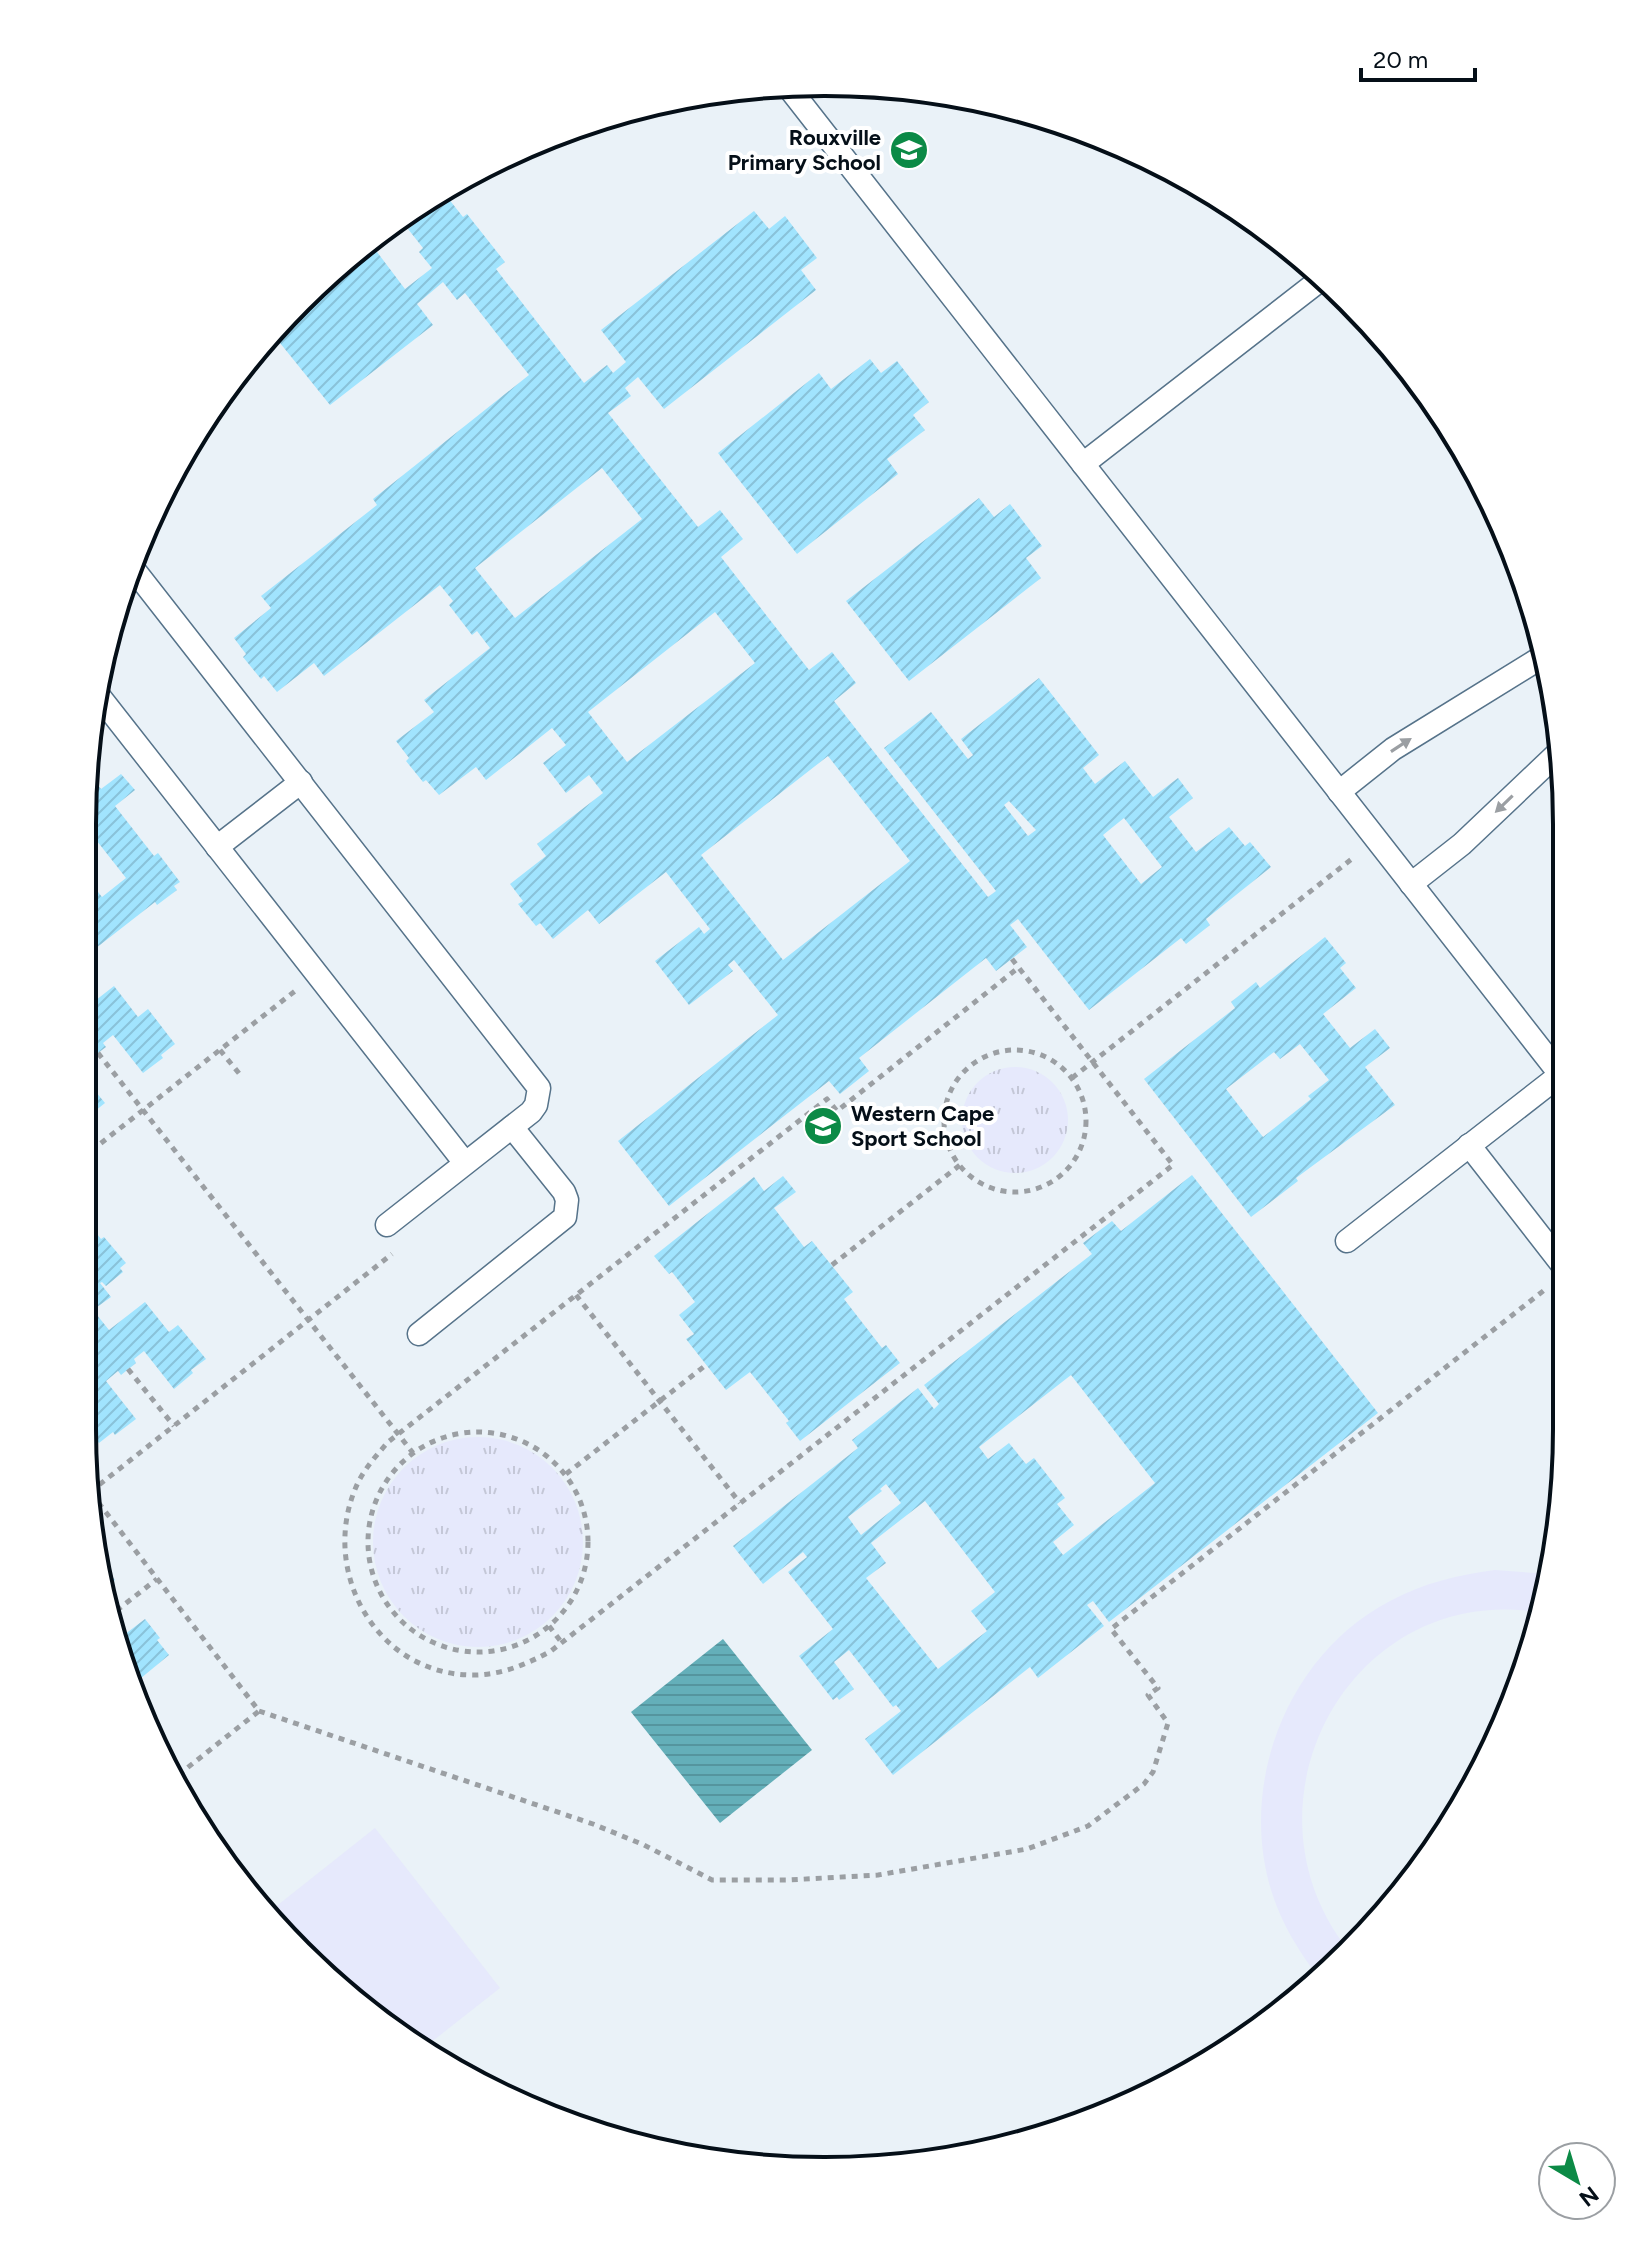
<svg xmlns="http://www.w3.org/2000/svg" width="1649" height="2253" font-family="Figtree,sans-serif">
<style>
.built{fill:#eaf2f8}
.grass{fill:url(#grass-tufts)}
.garden{fill:#e6e9fc}
.water{fill:url(#water-rules)}
.building{fill:url(#building-hatch);fill-rule:evenodd}
.lines{fill:none;stroke-linecap:round;stroke-linejoin:round}
.lane-casing{stroke:#56738a;stroke-width:25}
.path{stroke:#9b9fa3;stroke-width:5;stroke-dasharray:6 6;stroke-linecap:butt}
.lane{stroke:#fff;stroke-width:22}
.oneway{fill:#9b9fa3}
.labels{text-anchor:middle;stroke-width:8;stroke-linejoin:round;paint-order:stroke}
.poi-label{font-size:22px;font-weight:bold;fill:#050f18;stroke:#fff;text-anchor:end}
.rim{fill:none;stroke:#050f18;stroke-width:4}
</style>
<defs>
<pattern id="grass-tufts" width="24" height="20" patternUnits="userSpaceOnUse" patternTransform="scale(2)"><rect width="24" height="20" fill="#e6e9fc"/><path d="M3 7l-1-3M5 7V3M7 7l1-3M15 17l-1-3M17 17v-4M19 17l1-3" fill="none" stroke="#c4c7d7"/></pattern>
<pattern id="water-rules" width="6" height="5" patternUnits="userSpaceOnUse" patternTransform="scale(2)"><rect width="6" height="5" fill="#64afb9"/><path d="M0 2.5h6" fill="none" stroke="#55959e"/></pattern>
<pattern id="building-hatch" width="6" height="6" patternUnits="userSpaceOnUse" patternTransform="scale(2)"><rect width="6" height="6" fill="#a1e4fe"/><path d="M-1 1l2-2M0 6l6-6M5 7l2-2" fill="none" stroke="#89c2d9"/></pattern>
</defs>
<rect width="100%" height="100%" fill="#f9f9f9"/>
<polygon class="built" points="775,84 921,88 1063,121 1195,181 1314,266 1413,372 1510,540 1561,727 1565,1478 1542,1621 1490,1757 1383,1918 1277,2017 1109,2114 921,2165 727,2165 497,2095 335,1987 207,1841 107,1621 82,1429 82,824 107,633 207,412 372,236 496,159 632,107"/>
<g class="grass">
<circle cx="1015" cy="1120" r="53"/>
<circle cx="478" cy="1542" r="105"/>
</g>
<g class="garden">
<path d="M1495 1570 1549 1574 1543 1613C1353 1579 1231 1801 1348 1950L1319 1978C1299 1952 1282 1924 1272 1893 1237 1784 1288 1654 1390 1601 1424 1583 1457 1575 1495 1570Z"/>
<polygon points="375,1828 500,1988 425,2047 335,1987 269,1912"/>
</g>
<polygon class="water" points="723,1639 812,1750 720,1823 631,1712"/>
<g class="building">
<path d="M448 198 463 217 467 214 505 262 496 269 584 383 607 365 613 373 626 362 601 330 754 211 769 229 785 216 817 258 801 270 816 290 664 409 638 377 625 388 631 396 608 413 698 527 720 510 743 539 721 557 809 670 832 652 856 683 834 701 988 897 996 891 884 748 931 712 968 759 973 755 961 739 1039 678 1099 755 1083 768 1095 784 1125 761 1153 797 1178 778 1193 798 1169 817 1196 852 1229 827 1245 846 1250 842 1271 867 1206 919 1210 925 1186 944 1181 938 1089 1010 1018 919 1010 925 1027 947 996 971 986 958 859 1058 869 1071 840 1094 829 1081 669 1206 618 1141 778 1015 734 960 728 965 733 971 689 1005 655 961 699 927 704 934 710 929 666 872 599 924 588 910 553 939 540 923 536 926 518 904 523 901 510 884 546 856 537 844 603 793 589 775 566 793 543 763 566 745 552 728 486 780 476 767 439 795 426 780 423 782 406 761 409 758 396 741 434 712 424 700 490 648 477 631 472 635 449 605 453 601 440 585 324 676 314 663 277 692 264 676 261 679 243 657 246 654 234 638 271 608 261 596 377 505 373 499 529 375 465 293 457 300 443 282 417 304 433 325 330 405 276 338 331 280 332 282 374 248 405 289 432 268 419 252 423 248 408 229ZM602 468 642 519 515 618 475 568ZM715 612 755 663 627 762 588 712ZM828 756 910 861 783 960 701 855ZM1009 801 1036 830 1028 836 1004 805ZM1124 818 1162 867 1141 884 1103 835Z"/>
<polygon points="870,359 881,373 897,361 929,402 913,415 925,430 887,459 898,474 797,554 718,453 819,373 831,389"/>
<polygon points="979,498 994,517 1010,504 1042,546 1026,558 1041,578 909,681 846,601"/>
<polygon points="89,773 101,789 121,774 135,790 115,806 154,856 158,853 180,882 174,886 177,890 157,905 155,902 82,959 82,876 84,874 102,897 126,878 82,822"/>
<path d="M1325 937 1346 963 1340 968 1356 988 1323 1014 1350 1048 1375 1029 1390 1048 1365 1067 1395 1105 1296 1178 1298 1181 1251 1217 1144 1079 1235 1008 1231 1002 1256 982 1260 988ZM1300 1044 1329 1080 1308 1096 1311 1099 1263 1137 1226 1089 1274 1052 1280 1059Z"/>
<polygon points="114,986 138,1017 148,1009 175,1044 161,1055 163,1058 143,1073 113,1035 103,1043 106,1047 90,1059 87,1055 82,1060 82,1011"/>
<polygon points="82,1075 105,1103 85,1119 82,1116"/>
<polygon points="82,1161 91,1172 82,1179"/>
<path d="M1192 1175 1378 1413 1109 1622 1093 1601 1087 1605 1104 1626 1038 1678 1030 1667 893 1775 865 1739 901 1711 896 1705 893 1707 849 1650 834 1662 854 1689 839 1700 837 1697 833 1700 799 1656 833 1629 788 1572 807 1557 803 1552 763 1584 733 1546 858 1448 852 1440 918 1388 934 1409 939 1404 924 1385 1092 1254 1083 1243 1112 1221 1121 1231ZM1071 1375 1155 1483 1063 1555 1053 1542 1074 1525 1057 1504 1065 1498 1034 1458 1026 1464 1009 1443 988 1459 979 1447ZM886 1484 901 1503 861 1535 848 1517 882 1491 880 1489ZM925 1501 995 1592 971 1611 987 1631 938 1669 866 1578 886 1563 871 1543Z"/>
<polygon points="783,1176 796,1192 774,1208 804,1247 812,1241 853,1292 844,1299 882,1348 886,1345 900,1363 800,1441 786,1423 789,1421 750,1372 726,1390 686,1339 694,1334 679,1315 695,1302 672,1272 669,1274 654,1256 754,1177 764,1191"/>
<polygon points="82,1215 101,1239 104,1237 126,1263 120,1268 123,1272 106,1286 102,1282 100,1283 111,1297 93,1310 109,1330 145,1302 169,1332 178,1325 206,1359 191,1370 193,1373 174,1389 144,1351 134,1359 136,1363 121,1375 118,1371 106,1381 136,1419 115,1435 113,1432 99,1443 82,1421 82,1351 97,1340 82,1321"/>
<polygon points="99,1560 115,1580 103,1590"/>
<polygon points="145,1619 160,1638 157,1640 169,1655 135,1683 116,1641"/>
</g>
<g class="lines">
<g class="lane-casing">
<g id="lane">
<polyline points="786,84 1563,1078"/>
<polyline points="1083,464 1324,277"/>
<polyline points="135,571 539,1088 536,1105 531,1112 387,1225"/>
<polyline points="99,696 465,1163"/>
<polyline points="1339,792 1393,749 1542,657"/>
<polyline points="217,847 301,782"/>
<polyline points="1411,884 1462,844 1561,750"/>
<polyline points="1469,1145 1564,1267"/>
<polyline points="1347,1241 1560,1075"/>
<polyline points="419,1334 565,1217 567,1200 564,1192 512,1127"/>
</g>
</g>
<g class="path">
<path d="M1012 959 1173 1165 551 1651C527 1664 504 1674 476 1675 378 1677 319 1573 356 1487 363 1470 376 1456 388 1442L827 1099 837 1111 1018 968"/>
<polyline points="220,1050 242,1077"/>
<circle cx="1015" cy="1121" r="71"/>
<polyline points="98,1053 413,1453"/>
<polyline points="1072,1078 1353,858"/>
<polyline points="82,1158 295,991"/>
<polyline points="832,1265 960,1165"/>
<polyline points="576,1295 740,1503"/>
<polyline points="128,1369 174,1426"/>
<circle cx="478" cy="1542" r="110"/>
<polyline points="566,1474 706,1365"/>
<polyline points="90,1492 392,1254"/>
<polyline points="91,1493 259,1711 177,1776"/>
<polyline points="107,1618 157,1579"/>
<polyline points="549,1626 562,1643"/>
<polyline points="259,1711 593,1824 644,1845 712,1880 788,1880 878,1875 1027,1849 1088,1826 1144,1784 1153,1772 1168,1723 1148,1695 1158,1688 1111,1629 1547,1288"/>
</g>
<use href="#lane" class="lane"/>
</g>
<defs><path id="oneway-solid" d="M-6-.8H1V-3.2L6.5 0L1 3.2V.8H-6Z" transform="scale(2)"/></defs>
<g class="oneway">
<use href="#oneway-solid" transform="translate(1401 745) rotate(-33)"/>
<use href="#oneway-solid" transform="translate(1504 804) rotate(136)"/>
</g>
<defs>
<g id="school-disc" transform="scale(2)"><circle r="9.5" fill="#0c8a46" stroke="#fff"/><path d="M0-5L7-2L0 1L-7-2ZM-4 1L0 2.5L4 1V4Q0 6-4 4Z" fill="#fff"/></g>
</defs>
<g fill-rule="evenodd">
<use href="#school-disc" x="909" y="150"/>
<use href="#school-disc" x="823" y="1126"/>
</g>
<g class="labels">
<g class="poi-label">
<text x="881" y="145">Rouxville<tspan x="881" dy="25">Primary School</tspan></text>
<text x="851" y="1121" text-anchor="start">Western Cape<tspan x="851" dy="25">Sport School</tspan></text>
</g>
</g>
<path d="M0 0H1649V2253H0ZM824 96H825A728 728 0 0 1 1553 824V1429A728 728 0 0 1 825 2157H824A728 728 0 0 1 96 1429V824A728 728 0 0 1 824 96Z" fill="#fff" fill-rule="evenodd"/>
<path class="rim" d="M824 96H825A728 728 0 0 1 1553 824V1429A728 728 0 0 1 825 2157H824A728 728 0 0 1 96 1429V824A728 728 0 0 1 824 96Z"/>
<g transform="translate(1577 2181) rotate(142)"><circle r="38" fill="#ffffff" stroke="#9b9fa3" stroke-width="2"/>
<path d="M0-6L14 30L0 20L-14 30Z" fill="#0c8a46"/>
<text y="-12" font-size="22" font-weight="bold" text-anchor="middle" fill="#050f18">N</text>
</g>
<path d="M1361 68v12h114v-12" fill="none" stroke="#050f18" stroke-width="4"/>
<text x="1373" y="68" font-size="24" fill="#050f18" stroke="#ffffff" stroke-width="6" paint-order="stroke">20 m</text>
</svg>
